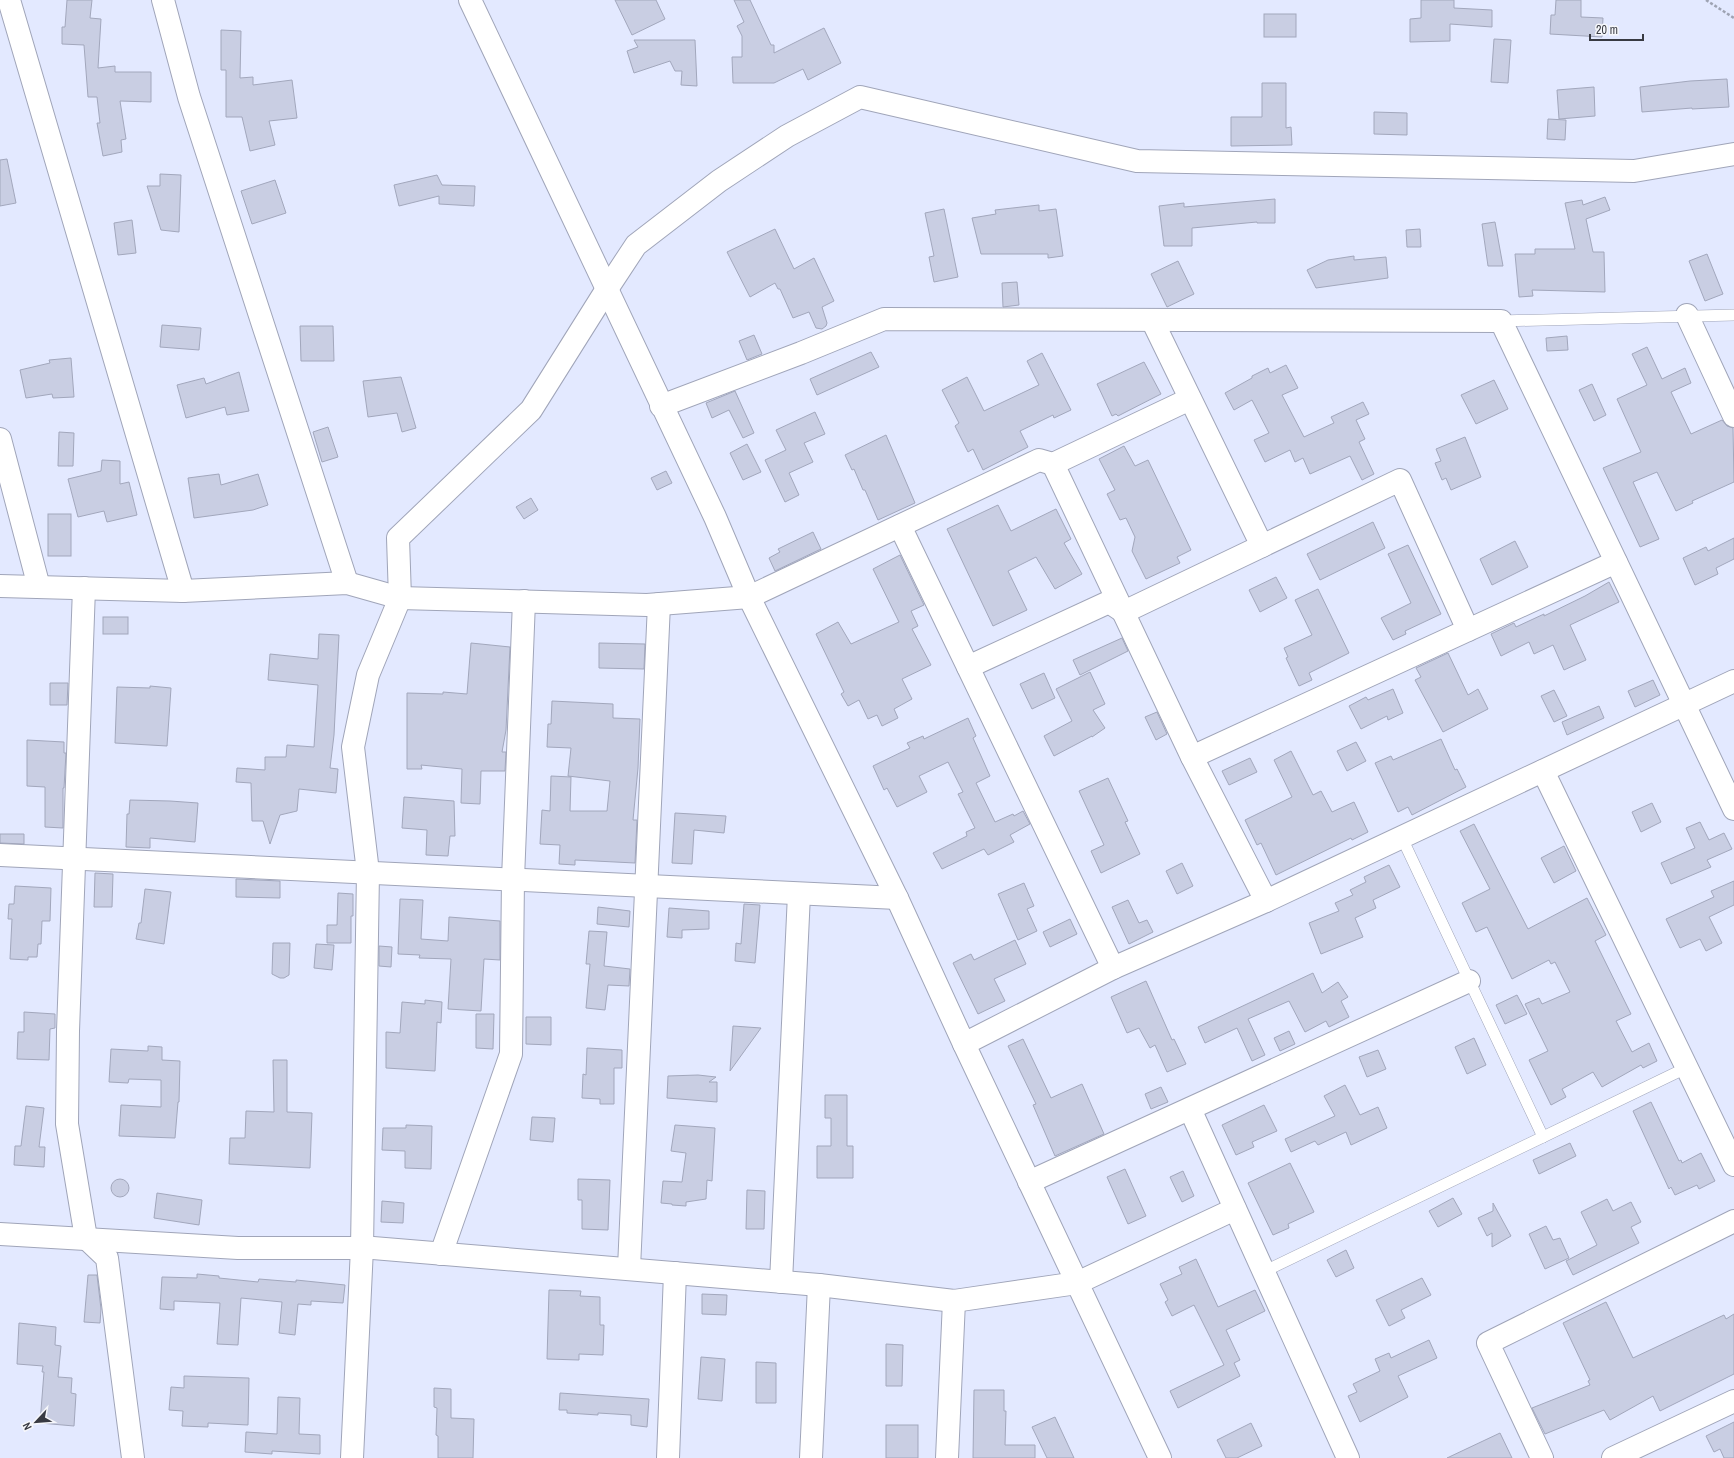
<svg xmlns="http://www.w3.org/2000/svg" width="1734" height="1458" font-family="'Archivo Narrow',sans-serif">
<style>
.building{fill:#c9cee3;stroke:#a2a7bc}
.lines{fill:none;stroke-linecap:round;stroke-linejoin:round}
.lane-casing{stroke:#a0a5b9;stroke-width:12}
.street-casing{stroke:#a0a5b9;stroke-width:24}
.secondary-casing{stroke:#a0a5b9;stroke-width:24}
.path{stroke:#9ea3b3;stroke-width:2.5;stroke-dasharray:3 2;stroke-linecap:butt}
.lane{stroke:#fff;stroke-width:11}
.street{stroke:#fff;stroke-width:22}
.secondary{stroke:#fff;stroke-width:22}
</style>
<rect width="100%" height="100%" fill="#e3e9ff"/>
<g class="building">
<polygon points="67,0 92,0 90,18 101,19 98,68 115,66 115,72 151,72 151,102 120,101 126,139 121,140 122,152 103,156 97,123 100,123 97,97 88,97 84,45 62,44 62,27 65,27"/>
<polygon points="615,0 656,0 665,19 632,35"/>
<polygon points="734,0 750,0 771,45 774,45 774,53 824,28 841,63 808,80 803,69 774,83 733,83 732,57 742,57 742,36 737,26 744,22"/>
<polygon points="1421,0 1454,0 1454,8 1492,10 1492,27 1450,24 1450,41 1410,42 1410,19 1421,18"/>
<polygon points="1556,0 1581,0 1581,17 1603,18 1602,37 1550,34 1551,15 1555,15"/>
<rect x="1264" y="14" width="32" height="23"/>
<polygon points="221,30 241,31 240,78 253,77 253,85 292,80 297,118 269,121 275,145 250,151 242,117 226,117 226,70 221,70"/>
<polygon points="1494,39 1511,40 1508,83 1491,82"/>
<polygon points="634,40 695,40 697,86 681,85 682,71 675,71 670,61 634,73 627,51 638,47"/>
<polygon points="1727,79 1729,107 1692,109 1692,108 1642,112 1640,87 1690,81"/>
<polygon points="1262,83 1286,83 1286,128 1291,127 1292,145 1231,146 1231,117 1262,117"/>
<polygon points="1594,87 1595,116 1559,119 1557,90"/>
<polygon points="1374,112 1407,113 1407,135 1374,134"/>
<polygon points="1548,119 1566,120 1565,140 1547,139"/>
<polygon points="7,159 16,203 0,206 0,160"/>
<polygon points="160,174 181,175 179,232 161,230 147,186 160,186"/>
<polygon points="437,175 442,185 475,186 474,206 439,204 439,196 399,206 394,185"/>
<polygon points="275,180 286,213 252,224 241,191"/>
<polygon points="1605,197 1610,210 1586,219 1593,252 1604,252 1605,292 1532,290 1533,296 1519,297 1515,254 1535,254 1535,249 1575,249 1565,203 1582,200 1583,205"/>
<polygon points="1275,199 1275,223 1257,223 1257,222 1192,228 1192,246 1164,246 1159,206 1184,203 1184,207"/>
<polygon points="1039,205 1039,211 1056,209 1063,256 1048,258 1048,254 981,254 972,218 996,214 995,210"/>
<polygon points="944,209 958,277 934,282 929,257 934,256 925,213"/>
<polygon points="132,220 136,253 118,255 114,223"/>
<polygon points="1495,222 1503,266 1488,266 1482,224"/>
<polygon points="775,229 794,269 814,258 834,301 822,307 827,323 826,326 822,329 816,328 809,312 793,318 780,289 778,289 775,283 750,297 727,252"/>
<polygon points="1420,229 1421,247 1407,247 1406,230"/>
<polygon points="1707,254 1723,294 1705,301 1689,261"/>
<polygon points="1354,256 1354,260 1386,257 1388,278 1316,288 1307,270 1328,260"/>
<polygon points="1178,261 1194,294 1167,307 1151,274"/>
<polygon points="1017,282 1019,305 1003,307 1002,283"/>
<polygon points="162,325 201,328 199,350 160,347"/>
<polygon points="300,326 333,326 334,361 301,361"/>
<polygon points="754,335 762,354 747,360 739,341"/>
<polygon points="1567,336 1568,350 1547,351 1546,338"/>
<polygon points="1647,347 1662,379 1685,368 1691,383 1671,392 1691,434 1722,420 1727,426 1733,428 1734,482 1692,501 1693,503 1676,511 1657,472 1633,482 1659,539 1640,547 1603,468 1641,452 1617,399 1647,385 1632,354"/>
<polygon points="871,352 879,367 817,395 810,379"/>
<polygon points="1042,353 1071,410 1054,418 1053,415 1020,431 1028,447 983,470 973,449 968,452 955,426 959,423 942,390 967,377 984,411 1039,385 1027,361"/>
<polygon points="71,358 74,397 53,398 52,394 26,398 20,370 50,363 49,360"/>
<polygon points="1144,362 1161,394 1118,416 1116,414 1112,416 1097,384"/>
<polygon points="1286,365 1298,388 1282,395 1304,437 1334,423 1331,417 1363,402 1369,414 1356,420 1365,439 1359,442 1374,474 1362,480 1350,456 1310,474 1303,458 1295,462 1290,450 1265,462 1254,440 1269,433 1252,400 1234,410 1225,393 1252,378 1252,376 1268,368 1270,373"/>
<polygon points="239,372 249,411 227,415 225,407 186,418 177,385 204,378 206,384"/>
<polygon points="401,377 416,428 402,432 397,413 368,417 363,381"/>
<polygon points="1494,380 1508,409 1476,424 1461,395"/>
<polygon points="1592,384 1606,415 1594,421 1579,390"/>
<polygon points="735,391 754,433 743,438 729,410 712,418 706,403"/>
<polygon points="815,412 825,434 804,443 813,462 789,473 799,495 785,502 765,460 786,450 776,430"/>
<polygon points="328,427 338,457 322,462 313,432"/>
<polygon points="59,432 74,433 73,466 58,466"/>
<polygon points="886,435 915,503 878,520 865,490 863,490 854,469 852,470 845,455"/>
<polygon points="1465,437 1481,477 1451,490 1446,478 1442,480 1435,463 1441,461 1436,449"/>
<polygon points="747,444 761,472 743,480 730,453"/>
<polygon points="1124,446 1135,466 1148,460 1191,550 1177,557 1180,563 1146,579 1132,551 1135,537 1126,518 1120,520 1107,494 1115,490 1099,459"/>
<polygon points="102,460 120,461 120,484 129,482 137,515 107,522 104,511 78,517 68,479 101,471"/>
<polygon points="666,471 672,483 657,490 651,478"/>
<polygon points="219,474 221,485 258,474 268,505 253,510 194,518 188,478"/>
<polygon points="531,498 538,510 524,519 516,507"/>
<polygon points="998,505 1011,531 1056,509 1071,539 1064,543 1082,574 1055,589 1036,557 1008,571 1027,610 993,626 947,529"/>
<rect x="48" y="514" width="23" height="42"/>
<polygon points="1373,522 1385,548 1320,580 1307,554"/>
<polygon points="813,532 821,549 775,571 769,558 780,552 778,549"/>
<polygon points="1734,538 1734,559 1716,568 1718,574 1695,585 1683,558 1706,547 1708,551"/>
<polygon points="1515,541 1528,567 1492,585 1480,559"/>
<polygon points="1408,545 1441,614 1405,631 1406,634 1393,640 1381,618 1411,603 1388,554"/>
<polygon points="900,555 924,605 911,611 918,626 912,629 931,665 902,679 912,699 894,709 898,718 882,726 877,715 868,719 859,700 848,706 841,694 844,692 816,634 838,622 851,644 899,622 873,569"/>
<polygon points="1276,577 1287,598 1260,612 1249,590"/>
<polygon points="1609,582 1619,602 1570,625 1586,660 1564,670 1553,645 1534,654 1529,642 1501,656 1491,634 1514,623 1516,627 1544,614 1544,616 1585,596"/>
<polygon points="1318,589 1349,653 1309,673 1312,680 1299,686 1286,658 1288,657 1284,648 1312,635 1295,600"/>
<rect x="103" y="617" width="25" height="17"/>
<polygon points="319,634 339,635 334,735 330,768 338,769 336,793 299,789 297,811 280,815 270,844 263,821 252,821 251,783 236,782 237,768 265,770 265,757 286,757 287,745 314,747 318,685 268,680 270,654 318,659"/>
<polygon points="1122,638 1128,651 1080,675 1073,660"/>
<polygon points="471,643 510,647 506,730 502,752 506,752 505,771 481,771 480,804 461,803 462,769 421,765 422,769 407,769 407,693 443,694 443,692 467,694"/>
<polygon points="599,643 645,644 644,669 599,668"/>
<polygon points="1448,653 1468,695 1478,689 1488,709 1443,732 1415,680 1421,677 1416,668"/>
<polygon points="1090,672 1105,704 1093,710 1105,728 1092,737 1092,736 1054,756 1044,736 1072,721 1056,689"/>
<polygon points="1044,673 1055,698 1032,709 1020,684"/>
<polygon points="1653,680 1660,695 1635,707 1628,691"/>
<polygon points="50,683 68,683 67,705 50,705"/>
<polygon points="150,686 171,688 167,746 115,743 117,687 150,688"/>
<polygon points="1393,689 1403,713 1388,720 1387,716 1361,729 1349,706 1366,697 1368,700"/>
<polygon points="1554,690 1567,716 1554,722 1541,696"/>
<polygon points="552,701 613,704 613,718 640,719 638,768 633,820 637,820 635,863 575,860 575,865 559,864 560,845 540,844 542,810 550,811 551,776 571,777 570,811 607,811 610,781 568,776 571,748 547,747 548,724 551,724"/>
<polygon points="1599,706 1604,718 1567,735 1562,722"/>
<polygon points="1157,712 1167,734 1156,740 1145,717"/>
<polygon points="968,718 976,736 973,738 990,776 976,783 995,822 1013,814 1014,816 1023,811 1030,824 1010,835 1014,842 988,855 984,849 942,869 933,853 967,836 966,832 975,828 958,794 963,792 948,762 919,776 927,792 897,807 887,788 884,790 873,766 910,748 907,743 923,736 924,739"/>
<polygon points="1441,739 1455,770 1457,769 1466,787 1412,815 1408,807 1398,812 1375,763 1391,756 1393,760"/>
<polygon points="27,740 64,742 64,753 66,753 64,788 63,788 63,828 45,827 45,787 27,786"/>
<polygon points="1356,742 1366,761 1347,771 1337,751"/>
<polygon points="1291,751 1313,795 1321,791 1332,812 1354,802 1368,832 1352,840 1351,838 1276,875 1261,843 1257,845 1245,820 1292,797 1274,760"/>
<polygon points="1250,758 1257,772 1229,785 1222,771"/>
<polygon points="1108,778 1128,821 1125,822 1140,854 1101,873 1091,851 1104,845 1079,791"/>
<polygon points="404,797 454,801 455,836 450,836 448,856 426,855 427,830 402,828"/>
<polygon points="130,800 170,801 198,803 195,842 150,838 150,848 126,847 127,814 129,814"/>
<polygon points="1652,803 1661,822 1641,832 1632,812"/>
<polygon points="675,813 726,816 724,833 694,830 692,864 672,863"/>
<polygon points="1700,822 1709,840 1724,833 1732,849 1707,860 1711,867 1671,884 1661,863 1695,848 1686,828"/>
<polygon points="1474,824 1528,929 1587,898 1606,935 1595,941 1631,1014 1616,1021 1632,1052 1649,1043 1657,1061 1643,1068 1641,1065 1602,1087 1593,1072 1562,1089 1566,1097 1551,1105 1529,1060 1548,1051 1525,1004 1539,998 1542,1004 1570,992 1555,962 1551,964 1549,960 1512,979 1487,927 1476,932 1462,903 1490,889 1460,831"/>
<polygon points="0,834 24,834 24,844 0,843"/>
<polygon points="1564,846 1576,871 1554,883 1541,858"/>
<polygon points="1182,863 1193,886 1177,894 1166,871"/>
<polygon points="1389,865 1400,887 1373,900 1376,908 1355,918 1363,937 1321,954 1309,923 1339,911 1335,903 1353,895 1350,890 1366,882 1364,877"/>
<polygon points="95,873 113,874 112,907 94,907"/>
<polygon points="236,879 280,881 280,898 236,897"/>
<polygon points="1734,881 1734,905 1709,917 1722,943 1706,951 1700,939 1680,948 1666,919 1714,897 1711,891"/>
<polygon points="1024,883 1034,906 1027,909 1037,931 1018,940 998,894"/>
<polygon points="15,886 51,888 50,921 42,921 41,944 38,944 37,957 28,957 28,960 10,959 12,919 8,919 9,904 14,904"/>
<polygon points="145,889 171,892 164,944 136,939 139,923 141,923"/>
<polygon points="338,893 353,894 353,916 351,916 351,943 327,943 327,925 337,925"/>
<polygon points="400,899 423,900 421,939 448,941 449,917 500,921 500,960 484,959 481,1011 448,1009 451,959 419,958 420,955 398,954"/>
<polygon points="1128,900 1139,923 1147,920 1153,932 1129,944 1112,907"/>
<polygon points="744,904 760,905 755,963 735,961 736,943 741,944"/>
<polygon points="598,907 630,911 629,927 597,924"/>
<polygon points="669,908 709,911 709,929 682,930 682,938 667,937"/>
<polygon points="1070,919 1077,934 1050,947 1043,932"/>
<polygon points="589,931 607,932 604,966 630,969 629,986 608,985 605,1010 586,1008 590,964 586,964"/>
<polygon points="1015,940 1026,964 994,979 1005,1001 978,1014 953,963 971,954 974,960"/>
<polygon points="273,943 290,943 289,975 284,978 280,978 272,974"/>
<polygon points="316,944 334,945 332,970 314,968"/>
<polygon points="379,946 392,947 391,967 379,966"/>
<polygon points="1313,973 1322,993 1338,982 1348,997 1341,1001 1349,1017 1329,1027 1326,1021 1305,1032 1289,1001 1248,1019 1265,1055 1252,1061 1237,1028 1205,1043 1198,1027"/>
<polygon points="1146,981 1172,1040 1174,1039 1186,1064 1167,1072 1155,1045 1150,1048 1139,1028 1127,1033 1111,997"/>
<polygon points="1517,995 1527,1014 1505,1024 1496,1005"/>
<polygon points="425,1000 442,1002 441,1023 437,1022 435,1071 386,1068 386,1032 400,1033 402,1002 425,1004"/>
<polygon points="24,1012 55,1014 55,1028 50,1029 49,1060 17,1059 18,1032 24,1032"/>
<polygon points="476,1014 494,1014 493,1049 476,1048"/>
<polygon points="526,1017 551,1017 551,1045 526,1044"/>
<polygon points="733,1026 761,1028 730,1071"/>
<polygon points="1289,1031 1295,1044 1280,1051 1274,1038"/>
<polygon points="1474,1038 1486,1065 1467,1074 1455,1047"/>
<polygon points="1023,1039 1051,1098 1082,1084 1104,1134 1055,1156 1033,1105 1036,1104 1008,1046"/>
<polygon points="148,1046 162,1047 162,1060 180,1061 179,1102 178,1102 175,1138 119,1136 121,1105 161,1107 161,1080 129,1079 128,1083 109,1082 111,1049 148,1051"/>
<polygon points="587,1048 622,1050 622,1068 614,1068 614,1104 600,1104 600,1099 582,1098 583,1074 586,1075"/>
<polygon points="1378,1050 1386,1069 1367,1077 1359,1057"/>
<polygon points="273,1060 287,1060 287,1112 312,1113 310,1168 229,1164 230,1138 245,1138 246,1111 274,1112"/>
<polygon points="698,1075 716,1077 709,1082 717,1082 717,1102 667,1098 668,1076"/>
<polygon points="1345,1085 1360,1115 1378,1107 1387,1128 1351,1145 1346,1132 1318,1145 1315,1141 1291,1152 1285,1139 1335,1116 1324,1096"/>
<polygon points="1161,1087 1168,1102 1151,1109 1145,1094"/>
<polygon points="825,1095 847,1095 847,1146 853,1146 853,1178 817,1178 817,1146 831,1146 831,1118 825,1118"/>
<polygon points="1651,1102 1679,1161 1681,1160 1682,1163 1701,1153 1715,1181 1699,1189 1697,1185 1675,1195 1671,1187 1669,1189 1633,1111"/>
<polygon points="1264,1105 1277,1131 1252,1142 1254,1147 1236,1155 1222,1125"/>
<polygon points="26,1106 44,1108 39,1147 45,1147 44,1167 14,1165 15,1146 21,1146"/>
<polygon points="532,1117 555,1118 553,1142 530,1140"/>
<polygon points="406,1125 432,1126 431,1169 405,1168 405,1151 382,1150 383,1128 406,1128"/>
<polygon points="675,1125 715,1128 712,1181 707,1180 706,1199 686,1202 686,1206 672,1205 672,1204 661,1203 663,1181 682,1182 686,1153 671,1151"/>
<polygon points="1570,1143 1576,1156 1539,1174 1533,1160"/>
<polygon points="1290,1163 1314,1212 1288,1224 1289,1228 1273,1235 1248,1183"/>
<polygon points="1125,1169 1146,1216 1128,1224 1107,1177"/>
<polygon points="1183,1171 1194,1196 1182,1202 1170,1177"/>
<circle cx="120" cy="1188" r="9"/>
<polygon points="578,1179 610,1180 608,1230 582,1229 582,1200 578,1200"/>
<polygon points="747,1190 765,1191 764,1229 746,1229"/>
<polygon points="157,1193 202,1200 199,1225 154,1218"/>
<polygon points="1453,1198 1462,1214 1438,1227 1429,1211"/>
<polygon points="1607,1199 1613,1211 1631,1202 1641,1222 1631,1227 1639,1243 1573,1275 1566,1261 1597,1245 1581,1212"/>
<polygon points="382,1201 404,1203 403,1223 381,1222"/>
<polygon points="1493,1203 1511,1236 1492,1247 1492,1233 1487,1236 1478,1218 1493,1211"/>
<polygon points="1546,1226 1553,1240 1560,1238 1569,1258 1545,1269 1529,1234"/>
<polygon points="1346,1250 1354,1268 1336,1277 1327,1260"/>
<polygon points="1196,1259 1218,1307 1255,1290 1265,1311 1226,1330 1240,1360 1234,1363 1240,1376 1178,1408 1170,1391 1224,1365 1194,1305 1172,1316 1165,1302 1168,1300 1160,1284 1182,1274 1179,1267"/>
<polygon points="197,1274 219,1276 219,1278 258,1282 259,1279 296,1282 296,1280 345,1285 343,1303 311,1301 311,1305 298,1304 295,1335 279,1333 282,1302 241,1298 238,1345 217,1344 220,1303 174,1301 174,1310 160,1309 162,1277 197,1278"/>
<polygon points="88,1275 97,1275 101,1309 100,1323 84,1322"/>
<polygon points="1422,1278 1431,1295 1401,1310 1405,1318 1389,1326 1376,1300"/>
<polygon points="549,1290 581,1291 580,1296 600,1297 600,1325 604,1325 603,1355 579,1354 579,1360 547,1359"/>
<polygon points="702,1294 727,1295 726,1315 702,1314"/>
<polygon points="1606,1302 1633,1358 1724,1315 1726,1319 1734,1314 1734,1374 1660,1411 1653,1396 1610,1420 1604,1410 1545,1434 1532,1408 1590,1385 1588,1381 1590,1380 1563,1323"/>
<polygon points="19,1323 56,1327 55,1345 61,1346 58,1377 72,1378 71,1393 76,1394 74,1426 40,1423 44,1372 42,1372 43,1366 17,1364"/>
<polygon points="1429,1340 1437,1358 1398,1376 1408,1397 1360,1422 1348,1396 1357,1392 1353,1384 1380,1371 1375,1359 1389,1353 1391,1358"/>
<polygon points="886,1344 903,1345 902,1386 886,1386"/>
<polygon points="701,1357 725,1359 722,1401 698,1399"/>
<polygon points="756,1362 776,1363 776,1403 756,1403"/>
<polygon points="184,1376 249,1378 248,1425 208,1423 208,1427 182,1426 183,1411 169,1410 171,1387 184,1388"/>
<polygon points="434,1388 451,1389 451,1418 474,1419 473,1458 438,1458 438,1436 436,1435 437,1408 434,1407"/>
<polygon points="974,1390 1004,1390 1004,1411 1006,1411 1005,1445 1035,1445 1035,1458 973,1458"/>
<polygon points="560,1393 649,1399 647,1427 631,1425 631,1415 598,1413 598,1415 567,1413 567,1410 559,1410"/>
<polygon points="278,1397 300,1398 299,1434 320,1435 320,1454 272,1451 272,1454 245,1452 246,1432 277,1434"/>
<polygon points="1055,1417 1074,1458 1047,1458 1032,1427"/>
<polygon points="1734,1422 1734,1458 1724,1458 1720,1449 1714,1452 1706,1436"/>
<polygon points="1251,1423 1262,1446 1237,1458 1226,1458 1217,1440"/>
<rect x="886" y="1425" width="32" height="33"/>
<polygon points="1500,1433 1512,1458 1447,1458"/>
</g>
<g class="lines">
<g class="lane-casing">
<g id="lane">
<polyline points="1501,321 1734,315"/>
<polyline points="1402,838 1543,1137"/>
<polyline points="1263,1272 1686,1068"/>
</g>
</g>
<g class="street-casing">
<g id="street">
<polyline points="9,0 183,591"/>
<polyline points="163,0 189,97 347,583"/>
<polyline points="1687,315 1734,416"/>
<polyline points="1152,320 1262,546"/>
<polyline points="661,406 801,353 884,319 1501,321 1734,809"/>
<polyline points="0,439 39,587"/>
<polyline points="1053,464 1192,757 1266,901"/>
<polyline points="900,526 1113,968"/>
<polyline points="0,586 183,591 347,583 400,598 647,605 749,597 1039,460 1053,464 1190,399"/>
<polyline points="84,588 68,1031 67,1124 86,1238 107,1258 133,1458"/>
<polyline points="968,667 1109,602 1124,612 1400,480 1468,630"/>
<polyline points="1192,757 1616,562"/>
<polyline points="1543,771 1734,1165"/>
<polyline points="0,855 897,898"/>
<polyline points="964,1044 1113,968 1266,901 1734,681"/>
<polyline points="1190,1109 1348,1458"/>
<polyline points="1029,1182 1469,981"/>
<polyline points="0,1234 238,1248 373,1248 819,1285 954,1301 1077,1283 1235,1209"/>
<polyline points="441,1254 511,1054 513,879 524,601"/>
<polyline points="629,1268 659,604"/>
<polyline points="781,1282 799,894"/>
<polyline points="352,1458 362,1248 368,872 353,747 368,675 400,598 398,538 531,410 607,289 636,245 719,181 787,136 860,97 1137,161 1634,171 1734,154"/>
<polyline points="668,1458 675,1273"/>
<polyline points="811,1458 819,1285"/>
<polyline points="947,1458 954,1301"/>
<polyline points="1542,1458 1488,1343 1734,1221"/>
<polyline points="1613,1458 1734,1401"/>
</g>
</g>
<g class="secondary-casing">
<polyline id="secondary" points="470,0 715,517 749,597 897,898 964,1044 1160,1458"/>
</g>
<polyline class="path" points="1706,0 1734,18"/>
<use href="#lane" class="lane"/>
<use href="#street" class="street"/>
<use href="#secondary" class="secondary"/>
</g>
<g transform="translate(36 1422) rotate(244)" stroke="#f6f7fb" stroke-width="3" paint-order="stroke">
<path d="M0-3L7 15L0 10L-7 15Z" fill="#383a42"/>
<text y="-6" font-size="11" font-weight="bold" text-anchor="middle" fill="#383a42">N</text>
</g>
<path d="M1590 34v6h53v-6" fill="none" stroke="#383a42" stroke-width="2"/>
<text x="1596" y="34" font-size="12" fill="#383a42" stroke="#f6f7fb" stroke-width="3" paint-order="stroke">20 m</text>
</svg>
